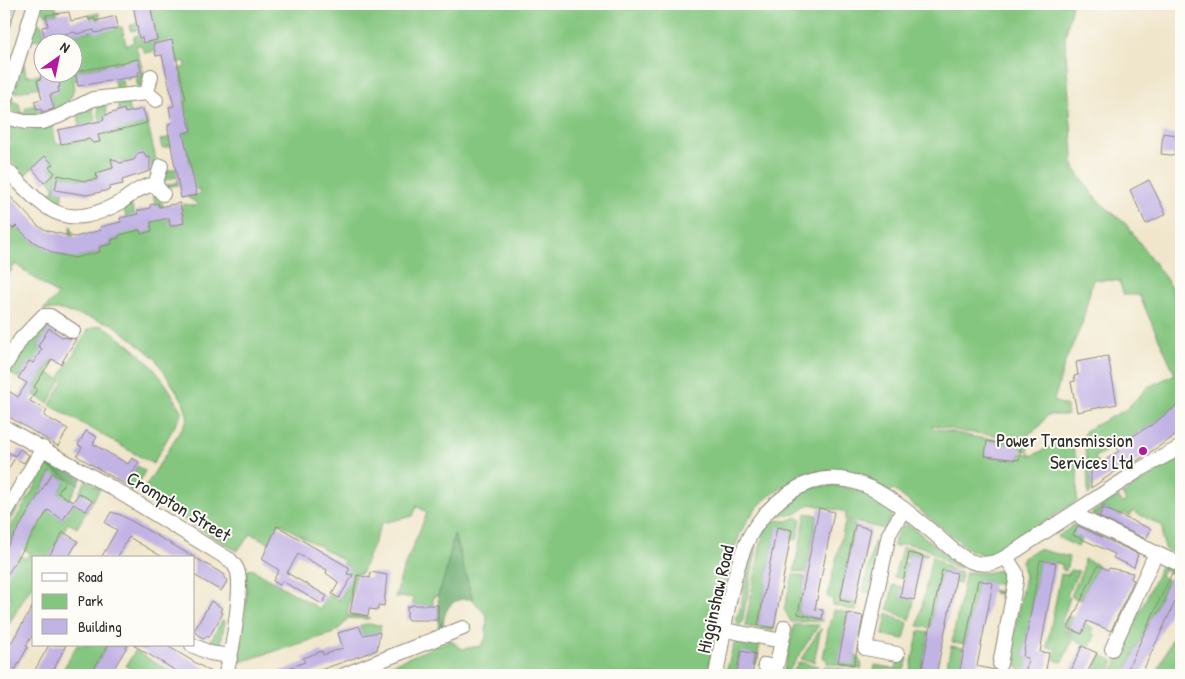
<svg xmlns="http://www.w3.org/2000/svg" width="1185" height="679" font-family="'Patrick Hand',sans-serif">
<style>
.green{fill:#84c67f;stroke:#587855;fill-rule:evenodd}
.forest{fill:#6bab6e;stroke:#4b6b4c}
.building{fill:#c2b3e5}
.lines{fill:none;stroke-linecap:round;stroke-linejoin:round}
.minor-casing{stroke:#8e887b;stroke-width:16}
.minor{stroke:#fff;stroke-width:14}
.poi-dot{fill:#b5179e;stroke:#fdfcf7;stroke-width:2}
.labels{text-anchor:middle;stroke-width:4;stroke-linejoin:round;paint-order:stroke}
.poi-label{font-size:19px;fill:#2b2b2b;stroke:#fdfcf7;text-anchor:end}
.street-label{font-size:19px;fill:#2b2b2b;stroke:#fdfcf7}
</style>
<rect width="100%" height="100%" fill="#fdfcf7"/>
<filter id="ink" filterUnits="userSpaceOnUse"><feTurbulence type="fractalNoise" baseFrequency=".02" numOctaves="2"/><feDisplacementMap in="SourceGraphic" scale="10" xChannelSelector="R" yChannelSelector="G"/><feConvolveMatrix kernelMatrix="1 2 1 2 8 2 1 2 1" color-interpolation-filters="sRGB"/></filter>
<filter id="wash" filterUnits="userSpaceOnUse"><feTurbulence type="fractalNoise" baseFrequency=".0096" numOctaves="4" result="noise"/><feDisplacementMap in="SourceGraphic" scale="20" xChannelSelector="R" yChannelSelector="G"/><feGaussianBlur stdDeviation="1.12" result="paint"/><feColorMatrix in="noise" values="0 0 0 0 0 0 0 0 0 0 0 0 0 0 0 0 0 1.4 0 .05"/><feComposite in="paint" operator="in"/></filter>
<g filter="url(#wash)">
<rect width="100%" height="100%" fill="#f0e6cb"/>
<g class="green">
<path d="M42 4H55L63 34 73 32 72 26 76 34 92 31 90 15 99 13 100 20 92 19 95 32 122 27 126 45 133 43 134 36 139 35 143 42 157 39 154 26 131 31 129 26 140 22 150 9 156 8V4H1072L1065 39 1074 168 1097 200 1126 224 1166 279 1181 306V402L1153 424 1095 457 1099 465 1096 475 1091 476V493L1088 495 1087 461 1083 436 1086 430 1125 410 1148 387 1175 374 1139 295H1124L1119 281 1093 279 1082 324 1065 362 1054 401 1067 406V415H1047L1039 427 1023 438 964 432 933 425 932 428 975 437 1026 443 1029 451 1021 450V446L988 441 986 456 1019 460 1020 453 1030 454 1031 456 1067 439C1081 454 1077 482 1077 501L994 553 985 555 970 550 893 489 890 492C856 472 827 461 790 483 775 491 762 500 752 514 724 550 717 630 707 675H385L388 666 451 640 461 649 481 646 486 638 487 616 473 600 454 535 446 572 438 596H433V605H413L412 597 395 598 403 570 427 513 417 506 413 516 382 523 361 574 356 573 347 615 369 617V619L347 618 345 623 334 633 240 662 246 606 247 570 252 569 320 609 329 594 339 600 346 589 341 585 350 568 343 564 344 561 279 523 269 543 251 534 237 551 141 494 188 418 183 401 155 358 113 324 61 310H43L58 295 15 264 4 282V210L12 219 7 223 13 229 20 222V230L28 238 36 231 32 241 44 248 55 235 52 253 66 256 71 226 78 257 100 252 99 247 112 244 111 240 119 238 117 230 126 217 124 209 131 204 141 234 152 231 149 213H151L153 221 164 219 161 207 155 204 153 193 162 202 164 210H167L171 226 184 223 181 207 184 204 196 206 198 204 187 197 200 194 199 189 194 190 183 184 167 187 166 185 178 182 176 170 177 177 165 180 167 171 190 164 187 152 177 154 172 146 162 148 160 140 191 131 189 120 174 123 175 102 186 99 184 87 176 89 175 85 183 84 181 72 168 74 167 71 186 67 185 61 177 63 176 57 163 59 162 55 155 51 145 53 141 45 136 46 142 69 144 72 141 87 138 88 136 77 141 72 127 62 131 78 127 79 123 62 112 64 119 81 122 80 124 89 116 90 112 71 106 65 75 72 77 80 73 81C80 112 30 124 11 109L12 100 19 104 21 113 26 112 25 108 35 105 37 110 41 109 42 112 54 109 50 94 59 92 58 87H60L37 80 39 87 14 93 24 63 26 76 72 72V42H47L46 39 30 40 36 23 42 25 44 36 49 35 47 26 49 30 60 33 56 13 46 15 41 7Z"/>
<polygon points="127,102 134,126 146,123 146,116 156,160 153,171 150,158 146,158 143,152 136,155 140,170 136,171 133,160 122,162 124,175 113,162 113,168 108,169 110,178 106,171 96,173 97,179 89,180 90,190 86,191 85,180 58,176 55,190 64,190 60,206 52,203 43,195 47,192 53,192 54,187 48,179 55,173 49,167 52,163 45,156 25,175 9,159 11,126 30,130 53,126 56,144 79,141 82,132 83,140 91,139 93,143 99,142 97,129 101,128 97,105 105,104 107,115 103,116 104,120 101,121 104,134 116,132 113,119 125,114 124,110 119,111 118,103"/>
<polygon points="92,106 96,123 80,126 78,113"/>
<path d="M43 321 51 325 38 346 50 354 54 360 47 372 59 379 88 330C93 328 97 325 102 326 108 328 114 333 118 337 147 357 168 382 182 413L153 464 50 405 63 382 61 380 48 403 34 395 37 390 34 387 47 366 35 359 33 363 29 361 18 378 11 374Z"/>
<polygon points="1181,458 1181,557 1166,550 1162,538 1163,526 1132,511 1130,516 1123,513 1121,516 1103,508 1099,518 1091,514 1118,496 1122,504 1126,501 1122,494"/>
<polygon points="39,465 42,467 4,533 4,524"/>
<path d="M47 466 78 484 59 517 63 520 72 503 86 511 93 498 79 493 86 480 100 489 77 528 68 523 48 558H34V582L4 632V611L12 598 4 593 6 582 4 569 11 567 19 554 26 559 30 553 23 548 29 536 17 529 4 552V539ZM51 473 65 481 58 493 62 495 57 504 53 502 51 504 38 496ZM36 501 46 507 45 510 47 512 45 515 43 514 35 527 37 529 35 532 32 531 30 533 20 527Z"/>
<polygon points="137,466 145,471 134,493 125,487"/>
<path d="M837 485 872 495 892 508 893 514 884 529 845 520 846 512 810 504 796 514 772 517C795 495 805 486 837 485Z"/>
<polygon points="806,513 817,515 806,573 794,571"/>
<polygon points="797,517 801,520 797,540 790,539 792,530 777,528 767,577 771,579 770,583 766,583 758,624 774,628 773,631 745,626 763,533 772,520 787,521"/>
<polygon points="845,523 855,525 840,599 858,604 856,611 832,605 833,599 827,597"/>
<polygon points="1075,524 1078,525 1074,535 1082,539 1078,547 1057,537"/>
<path d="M903 525 911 526 962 567 954 568C941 559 926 545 908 544 902 544 899 547 893 546L898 531Z"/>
<polygon points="874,542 876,543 873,558 876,563 870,593 863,592"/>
<polygon points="757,546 742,623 739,626 735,618 739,613 748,571"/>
<polygon points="902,548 912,548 928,554 923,556 909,553 908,558 904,558 903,562 907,563 904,579 894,577"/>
<polygon points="1038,549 1069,557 1066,571 1062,570 1062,564 1040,561 1023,657 1037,660 1029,675 1019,675 1020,670 1017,667 1018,659 1010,655 1025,576 1021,561 1023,558"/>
<polygon points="932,556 953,571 962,573 960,584 955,583 956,573 942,570 930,628 918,626"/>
<polygon points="1084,559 1098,565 1081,600 1071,596 1083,569"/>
<polygon points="1163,566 1181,574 1181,578 1164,570 1161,576 1168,580 1140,641 1144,643 1141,649 1137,647 1125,675 1111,675 1160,568"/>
<polygon points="1002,570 1008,574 1005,595 994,593 991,590 1001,592 1002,585 978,580 965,644 952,642 966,572 984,573"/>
<polygon points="1070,570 1079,571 1067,595 1070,598 1061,624 1072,641 1062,662 1054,660 1056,649 1047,647 1061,574 1068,575"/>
<polygon points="793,574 805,577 798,614 822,619 822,621 791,622 784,609"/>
<polygon points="893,585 902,587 900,597 914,600 910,620 888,609"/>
<polygon points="834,610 848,613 838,662 856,654 862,665 861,669 827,663 827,659 823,658 830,620 832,620"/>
<polygon points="887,613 908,623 904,639 883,635"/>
<polygon points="1068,616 1073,618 1068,628 1081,634 1086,624 1093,628 1091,633 1095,635 1090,647 1073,639 1064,625"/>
<polygon points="1181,618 1181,675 1156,675"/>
<polygon points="222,620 225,621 221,642 215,644 210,642"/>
<polygon points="366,624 381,625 380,632 363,635 359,626"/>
<polygon points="794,625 819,625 786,675 783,675"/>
<polygon points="821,628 814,662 801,659"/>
<polygon points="919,631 929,633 921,672 924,675 909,675"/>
<polygon points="743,641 760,644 756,664 754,664 756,654 741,652 736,675 725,675 734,644"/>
<polygon points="77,645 108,645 90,675 60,675"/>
<polygon points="951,646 964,648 959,675 945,675"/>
<polygon points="135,651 136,651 177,675 133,675 136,672 126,666"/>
<polygon points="1101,655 1114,661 1107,675 1093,675"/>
<polygon points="899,657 908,659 904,670 886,669 884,675 873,675 875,665 896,669"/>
<polygon points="799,662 817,666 824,675 790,675"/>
<polygon points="824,666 862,673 864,675 845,673 845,675 829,675"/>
</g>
<g class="forest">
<polygon points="51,462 82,478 78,484 47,466"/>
<path d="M454 534 473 600C454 595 444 608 443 626L439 628 438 596 446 572Z"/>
</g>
<g id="blocks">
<g class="building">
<polygon points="4,4 17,4 6,37 4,37"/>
<polygon points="133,4 150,4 157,40 143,43 142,37 139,38"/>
<polygon points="69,12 71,21 89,17 89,20 95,18 95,21 116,16 118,28 95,33 94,30 76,34 75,32 63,34 45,38 42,27 48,26 46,15"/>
<polygon points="172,40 186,99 183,100 191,131 183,133 197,195 181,198 168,130 168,124 172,123 169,107 174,106 162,55 156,56 153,44"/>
<polygon points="138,59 141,72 138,72 139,76 78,86 75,72"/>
<polygon points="40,72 57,72 60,87 58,87 59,92 50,95 54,109 42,112 41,109 37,110 34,101 42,99 37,80 41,79"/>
<polygon points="124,109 125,113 143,109 147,123 98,135 100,142 93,143 89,139 61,144 58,130 101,121 104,120 103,116"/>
<polygon points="1163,133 1181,136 1180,156 1161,154"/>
<polygon points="144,152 146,158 150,157 150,171 122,180 123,184 109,187 110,189 105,191 87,195 55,190 58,175 85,181 97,179 96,173 113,168 111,158 120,163 134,160 138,153"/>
<polygon points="45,156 53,164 49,167 55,173 44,183 32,168"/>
<polygon points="1149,180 1166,214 1146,224 1130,190"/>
<polygon points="4,190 38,226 48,231 75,237 101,230 100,227 121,222 120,218 138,214 137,211 150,208 150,205 158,203 159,207 180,203 184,223 170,226 169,218 151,222 152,231 141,234 140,230 119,235 119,238 111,240 112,244 99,247 100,252 75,258 53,253 29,239 16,226 13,229 4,219"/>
<polygon points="49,328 62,337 76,339 61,364 52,359 34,387 37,389 30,401 47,410 44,416 68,429 58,446 4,414 4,388 18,397 27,383 18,378 29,361 33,363 42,349 38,346"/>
<polygon points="1108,356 1117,404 1077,412 1071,382 1075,381 1074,376 1078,375 1076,362"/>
<polygon points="1181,402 1181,432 1129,466 1128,463 1091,488 1091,470 1119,451 1116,446 1153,424"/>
<polygon points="86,431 97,437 93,444 128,464 132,458 139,462 126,485 77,456 82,447 78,445"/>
<polygon points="987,441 1021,446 1019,460 985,456"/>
<polygon points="20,449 29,455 24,463 15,458 4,476 4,459 8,452 15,456"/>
<polygon points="52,473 65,481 58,493 73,502 79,493 92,501 86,511 73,504 63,520 48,510 4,580 4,552"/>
<polygon points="819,508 834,512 815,609 823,610 822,619 798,614"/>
<polygon points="1103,508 1151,529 1146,539 1099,517"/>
<polygon points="111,512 121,515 225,575 224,578 228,580 221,591 194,575 194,558 164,558 129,537 117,558 101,558 117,530 105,523"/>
<polygon points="855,525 871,529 855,603 840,600"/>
<polygon points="277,526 350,568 347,574 353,575 339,598 332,594 338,584 337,581 326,573 327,570 298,554 287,573 327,596 322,604 282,581 280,585 273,581 279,570 262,559"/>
<polygon points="1078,526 1138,554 1134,567 1113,558 1115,554 1073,535"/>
<polygon points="777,527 792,530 774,628 758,625"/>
<polygon points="63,532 78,541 68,558 48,558"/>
<polygon points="909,553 923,556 914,600 900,597"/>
<polygon points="1040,560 1056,563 1040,652 1049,653 1045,675 1025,675 1028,658 1023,657"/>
<polygon points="1098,565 1108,570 1109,568 1133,573 1131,579 1134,580 1111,631 1087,621 1082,634 1068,628"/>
<polygon points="942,570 957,573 936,675 924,675 921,673"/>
<polygon points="371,572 387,575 384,606 378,605 378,610 369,609 368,616 350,613 357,575 370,578"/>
<polygon points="1172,573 1181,578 1181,589 1141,675 1125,675"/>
<polygon points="978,580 993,583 977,666 1003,672 1002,675 959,675"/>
<polygon points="211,601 222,608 220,611 223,613 209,637 206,636 204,639 194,631"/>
<polygon points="34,604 34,632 26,646 28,647 12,675 4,675 4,655"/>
<polygon points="413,605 438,605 438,620 407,620 407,607"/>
<polygon points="848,613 863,616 854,665 838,662"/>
<polygon points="359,626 363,635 380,632 377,650 306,675 270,675 305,662 303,658 309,656 322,651 323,655 343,648 338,633"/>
<polygon points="49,645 66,645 51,675 32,675"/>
<polygon points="108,645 128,645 110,675 90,675"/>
<polygon points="133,645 166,645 216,675 183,675"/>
<polygon points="1082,646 1097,653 1086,675 1074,675 1070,673"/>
<polygon points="741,651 756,654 752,675 736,675"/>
</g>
</g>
</g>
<g filter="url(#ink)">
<use href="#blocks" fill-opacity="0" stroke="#8e887b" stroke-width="1"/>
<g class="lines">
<g class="minor-casing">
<g id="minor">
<polyline points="151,76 147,93 156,100"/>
<polyline points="4,103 35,4"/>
<polyline points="4,117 25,122 43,122 59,116 93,99 147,93"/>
<polyline points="161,166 155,185 163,194"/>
<path d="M4 167C44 207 61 235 121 202 132 195 141 185 155 185"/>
<polyline points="4,367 21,339 43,316 50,316 73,331"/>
<path d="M4 427 114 489 230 560C234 564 237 568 238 573 242 590 232 658 225 675"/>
<polyline points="1078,512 1082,518 1181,565"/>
<polyline points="4,515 43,448"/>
<polyline points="725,630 782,641"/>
<polyline points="192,645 210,653 230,656"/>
<polyline points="1112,649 1156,553"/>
<polyline points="897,654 865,648 889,534 904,509"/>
<polyline points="1000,664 1016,581 1016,573 1006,557"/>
<polyline points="765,665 776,668 785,627"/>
<polyline points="344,675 463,628"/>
<path d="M716 675C724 633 729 586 745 546 754 524 771 505 791 492 846 455 896 502 937 536 947 545 958 556 970 561 983 566 995 564 1006 557L1141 469 1181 447"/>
</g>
</g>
<use href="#minor" class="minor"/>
</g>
</g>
<circle class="poi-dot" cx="1143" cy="451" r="5"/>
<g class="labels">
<g class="poi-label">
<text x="1133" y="447">Power Transmission<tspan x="1133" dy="22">Services Ltd</tspan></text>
</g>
<g class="street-label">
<text transform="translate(179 506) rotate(31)" y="7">Crompton Street</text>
<text transform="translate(715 599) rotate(-77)" y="7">Higginshaw Road</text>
</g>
</g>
<rect width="1185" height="679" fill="none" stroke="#fdfcf7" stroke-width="20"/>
<rect x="32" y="556" width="162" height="90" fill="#fdfcf7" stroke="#a9a8a5"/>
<rect x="42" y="573" width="25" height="8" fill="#ffffff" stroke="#a9a8a5"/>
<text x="78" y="582" font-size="15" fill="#2b2b2b">Road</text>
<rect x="42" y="594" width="25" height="15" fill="#84c67f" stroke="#a9a8a5"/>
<text x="78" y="606" font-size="15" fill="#2b2b2b">Park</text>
<rect x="42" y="619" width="25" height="15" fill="#c2b3e5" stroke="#a9a8a5"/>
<text x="78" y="632" font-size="15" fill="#2b2b2b">Building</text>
<g transform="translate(58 58) rotate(33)"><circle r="24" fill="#fdfcf7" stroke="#a9a8a5"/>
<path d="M0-4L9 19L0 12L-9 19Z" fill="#b5179e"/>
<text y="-8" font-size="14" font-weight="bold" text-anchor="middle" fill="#2b2b2b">N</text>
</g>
</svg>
